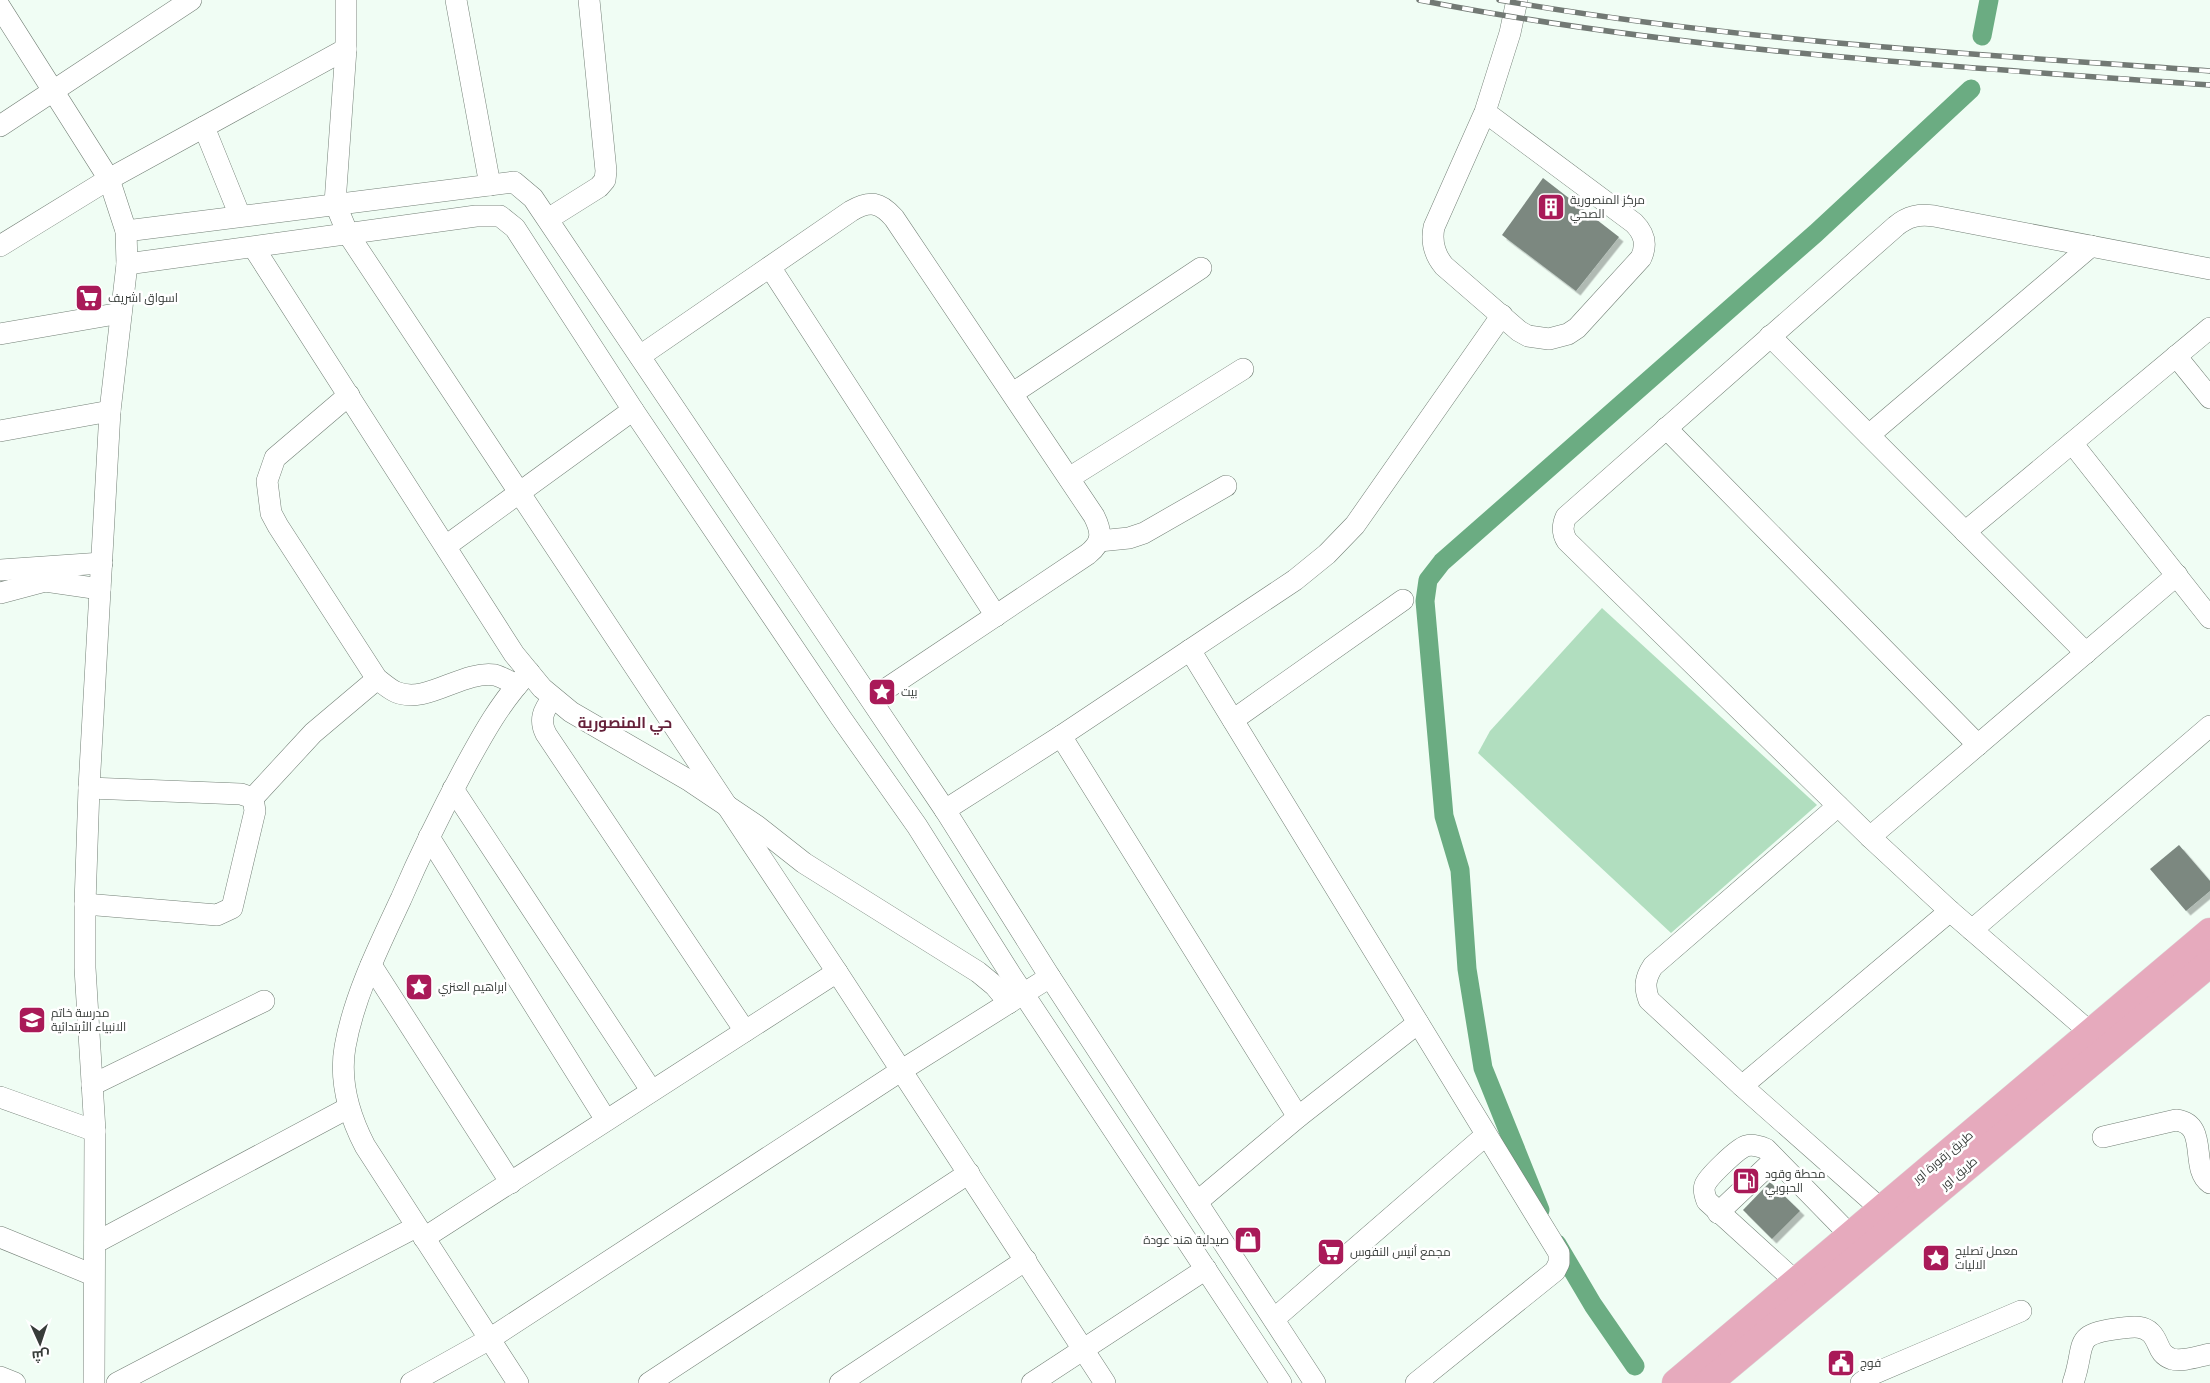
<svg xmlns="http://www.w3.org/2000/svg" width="2210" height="1383" font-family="Figtree,Cairo,sans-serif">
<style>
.green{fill:#b1debf}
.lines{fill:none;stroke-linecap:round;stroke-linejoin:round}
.canal{stroke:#6bac82;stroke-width:19}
.building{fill:#7c8880;filter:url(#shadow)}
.minor-casing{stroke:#748077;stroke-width:22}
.major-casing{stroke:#dbdcdb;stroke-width:29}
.minor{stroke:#fff;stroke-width:21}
.major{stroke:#e6aabd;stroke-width:28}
.rail-casing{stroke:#727974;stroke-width:5.5}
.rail{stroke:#fff;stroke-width:4;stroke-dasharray:11;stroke-linecap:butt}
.labels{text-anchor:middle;stroke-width:5;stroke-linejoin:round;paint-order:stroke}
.poi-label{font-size:12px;fill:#373c39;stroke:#fff;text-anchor:start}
.street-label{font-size:12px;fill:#373c39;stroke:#fff}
.quarter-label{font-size:15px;font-weight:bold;fill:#642039;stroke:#fff}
</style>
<defs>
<filter id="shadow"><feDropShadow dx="4.5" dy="4.5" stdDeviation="0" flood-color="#0004"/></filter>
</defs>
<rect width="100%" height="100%" fill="#f0fdf4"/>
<polygon class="green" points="1602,608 1817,805 1671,933 1478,753 1490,731"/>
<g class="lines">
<g class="canal">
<polyline points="1982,36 1989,0"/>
<polyline points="1540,1210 1483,1068 1467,969 1460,870 1444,816 1425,601 1428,580 1442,562 1816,233 1971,89"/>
<polyline points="1557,1244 1593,1305 1635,1366"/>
</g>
</g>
<g class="building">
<polygon points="1543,178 1619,237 1576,291 1502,235"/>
<polygon points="2179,845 2210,881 2210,891 2186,911 2150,869"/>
<polygon points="1770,1182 1800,1211 1772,1239 1743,1210"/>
</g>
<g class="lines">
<g class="minor-casing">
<g id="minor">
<polyline points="346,0 346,49 335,203 348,234 837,972 1105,1383"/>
<polyline points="456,0 490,185"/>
<polyline points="0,7 109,179 126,231 127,264 110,411 89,788 85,904 85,968 95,1131 94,1383"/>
<path d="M1485 112 1634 223C1645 234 1647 245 1641 258L1577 328 1568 334 1549 339 1528 336 1519 331 1444 266C1434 254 1431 242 1434 227L1485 112 1510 33 1517 0"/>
<polyline points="0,126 191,0"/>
<polyline points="204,127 240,216"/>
<polyline points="548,219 599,187 605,180 606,171 589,0"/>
<polyline points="126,231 514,182 533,198 945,810 1050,977 1315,1383"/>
<polyline points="0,246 109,179 346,49"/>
<polyline points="254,248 514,654 542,688 571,712 690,781 757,826 804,863 978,972 995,986 1009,1003"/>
<polyline points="127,264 476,216 500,216 515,228 633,410 841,718 917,826 1011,975 1281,1383"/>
<polyline points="770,267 996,616"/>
<polyline points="0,334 121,313"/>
<polyline points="1770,336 2086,653"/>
<path d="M640 356 851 211C870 200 880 202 894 218L1094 516C1102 532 1103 542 1088 554L871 699"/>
<polyline points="2176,356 2210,398"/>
<polyline points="1013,393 1201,268"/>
<path d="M349 395 275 458 267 481 271 513 278 526 377 679C383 683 389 689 396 692 427 705 462 670 495 675 502 677 510 682 517 685"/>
<polyline points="1666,428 1978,745"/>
<polyline points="0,431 110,411"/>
<polyline points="1869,435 2091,246"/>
<polyline points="2072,443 2210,618"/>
<polyline points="1069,478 1243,369"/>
<polyline points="1965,532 2210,328"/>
<polyline points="1099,541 1129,538 1144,533 1226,486"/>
<polyline points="446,546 633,410"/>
<polyline points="0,570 102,563"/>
<polyline points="0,593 45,581 100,589"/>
<polyline points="1190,650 1559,1253 1559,1263 1555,1271 1416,1383"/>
<path d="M553 698C543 710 539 720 546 734L745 1031"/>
<polyline points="1233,720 1403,600"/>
<polyline points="1061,736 1298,1117"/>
<polyline points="453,789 651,1090"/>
<polyline points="253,798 313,733 377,679"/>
<path d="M1838 806 1653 966C1645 978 1644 987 1649 1000L1742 1086 1881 1209"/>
<polyline points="945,810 1061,736 1295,580 1327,554 1355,525 1502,315"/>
<polyline points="429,837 606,1120"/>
<polyline points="1870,837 2177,575"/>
<polyline points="85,904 217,915 232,908 255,811 253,798 241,794 89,788"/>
<polyline points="1972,930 2210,726"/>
<polyline points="371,965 511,1183"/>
<path d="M2091 1033 1950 911 1870 837 1567 541C1562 533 1562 526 1566 517L1896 226C1908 216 1919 214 1934 216L2210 269"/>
<polyline points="92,1085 264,1001"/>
<polyline points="1742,1086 1950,911"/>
<polyline points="0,1097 95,1131"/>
<path d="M2103 1137 2176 1120C2210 1124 2189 1169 2210 1183"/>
<polyline points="1197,1202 1298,1117 1418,1023"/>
<polyline points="1718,1213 1775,1159"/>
<polyline points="0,1237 93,1275"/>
<polyline points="424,1238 837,972"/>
<polyline points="95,1243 348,1108"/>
<path d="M1795 1281 1707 1201C1705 1196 1703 1190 1705 1185 1708 1177 1737 1149 1746 1146 1753 1144 1759 1146 1766 1149L1850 1235"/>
<polyline points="1274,1319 1486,1135"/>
<polyline points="0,1377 15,1383"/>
<polyline points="117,1383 416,1227"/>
<polyline points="411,1383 488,1340 902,1070 1050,977"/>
<path d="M518 1383 365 1146C349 1115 339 1082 345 1047 354 996 379 946 401 899 420 855 441 812 464 769 483 734 501 701 529 672"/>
<polyline points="649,1383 969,1173"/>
<polyline points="840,1383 1026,1260"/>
<polyline points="1032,1383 1206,1269"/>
<polyline points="1861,1383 1873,1374 2021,1311"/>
<path d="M2073 1383C2087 1343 2070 1334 2122 1328 2132 1327 2143 1325 2151 1333 2160 1342 2157 1354 2172 1359 2183 1362 2199 1356 2210 1354"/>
</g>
</g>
<g class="major-casing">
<g id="major">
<polyline points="1676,1383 2210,932"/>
<polyline points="1708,1383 2210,963"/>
</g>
</g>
<use href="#minor" class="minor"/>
<use href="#major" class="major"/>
<g class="rail-casing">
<g id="rail">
<path d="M1419 0C1679 51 1946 66 2210 85"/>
<path d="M1499 0C1734 41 1973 54 2210 71"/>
</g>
</g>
<use href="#rail" class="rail"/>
</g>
<defs>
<g id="building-square" transform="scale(1.4375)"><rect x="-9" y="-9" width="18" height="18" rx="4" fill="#a91a58" stroke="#fff"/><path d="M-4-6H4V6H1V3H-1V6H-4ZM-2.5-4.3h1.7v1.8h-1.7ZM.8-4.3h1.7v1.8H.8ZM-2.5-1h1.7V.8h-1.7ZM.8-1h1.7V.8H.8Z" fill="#fff"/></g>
<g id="supermarket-square" transform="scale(1.4375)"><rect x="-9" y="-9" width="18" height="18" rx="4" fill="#a91a58" stroke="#fff"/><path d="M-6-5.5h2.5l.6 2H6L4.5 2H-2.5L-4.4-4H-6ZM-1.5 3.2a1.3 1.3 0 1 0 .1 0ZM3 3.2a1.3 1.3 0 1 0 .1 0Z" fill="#fff"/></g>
<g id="sight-square" transform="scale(1.4375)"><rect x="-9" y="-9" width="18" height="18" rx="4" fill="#a91a58" stroke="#fff"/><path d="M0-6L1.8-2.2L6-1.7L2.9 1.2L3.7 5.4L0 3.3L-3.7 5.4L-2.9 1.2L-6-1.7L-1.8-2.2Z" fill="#fff"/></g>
<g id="school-square" transform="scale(1.4375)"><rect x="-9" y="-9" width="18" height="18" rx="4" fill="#a91a58" stroke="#fff"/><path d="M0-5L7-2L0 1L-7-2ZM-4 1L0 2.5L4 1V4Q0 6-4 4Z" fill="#fff"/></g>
<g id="fuel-square" transform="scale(1.4375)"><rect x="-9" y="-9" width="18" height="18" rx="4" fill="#a91a58" stroke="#fff"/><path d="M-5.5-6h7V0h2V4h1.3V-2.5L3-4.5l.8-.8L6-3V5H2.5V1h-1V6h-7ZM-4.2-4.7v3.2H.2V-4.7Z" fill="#fff"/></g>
<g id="shop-square" transform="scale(1.4375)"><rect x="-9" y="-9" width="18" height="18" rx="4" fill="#a91a58" stroke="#fff"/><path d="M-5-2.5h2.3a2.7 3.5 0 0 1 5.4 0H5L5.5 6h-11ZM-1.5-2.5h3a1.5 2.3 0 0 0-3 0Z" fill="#fff"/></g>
<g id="civic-square" transform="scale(1.4375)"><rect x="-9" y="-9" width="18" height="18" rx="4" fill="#a91a58" stroke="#fff"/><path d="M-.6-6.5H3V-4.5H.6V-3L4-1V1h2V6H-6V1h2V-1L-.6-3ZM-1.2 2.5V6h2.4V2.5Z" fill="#fff"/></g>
</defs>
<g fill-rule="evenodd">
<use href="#building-square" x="1551" y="207"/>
<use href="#supermarket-square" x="89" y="298"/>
<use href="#sight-square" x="882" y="692"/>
<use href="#sight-square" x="419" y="987"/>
<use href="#school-square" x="32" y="1020"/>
<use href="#fuel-square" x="1746" y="1181"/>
<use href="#shop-square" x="1248" y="1240"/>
<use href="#supermarket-square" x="1331" y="1252"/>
<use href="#sight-square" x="1936" y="1258"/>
<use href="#civic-square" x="1841" y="1363"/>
</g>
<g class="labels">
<g class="poi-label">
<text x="1570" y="204">مركز المنصورية<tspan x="1570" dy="14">الصحي</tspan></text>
<text x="108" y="302">اسواق اشريف</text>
<text x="901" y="696">بيت</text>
<text x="438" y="991">ابراهيم العنزي</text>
<text x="51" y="1017">مدرسة خاتم<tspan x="51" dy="14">الانبياء الأبتدائية</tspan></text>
<text x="1765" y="1178">محطة وقود<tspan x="1765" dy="14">الحبوبي</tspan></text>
<text x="1229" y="1244" text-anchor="end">صيدلية هند عودة</text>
<text x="1955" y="1255">معمل تصليح<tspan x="1955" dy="14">الاليات</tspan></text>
<text x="1350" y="1256">مجمع أنيس النفوس</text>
<text x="1860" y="1367">فوج</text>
</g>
<g class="street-label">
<text transform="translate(1943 1157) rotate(-40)" y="4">طريق زقورة اور</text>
<text transform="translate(1959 1173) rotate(-40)" y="4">طريق اور</text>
</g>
<g class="quarter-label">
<text x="625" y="728">حي المنصورية</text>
</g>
</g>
<g transform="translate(40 1343) rotate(177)" stroke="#ffffff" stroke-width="4" paint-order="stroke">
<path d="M0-4L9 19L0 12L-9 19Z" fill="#373c39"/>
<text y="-8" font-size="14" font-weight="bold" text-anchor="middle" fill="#373c39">ش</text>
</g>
</svg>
